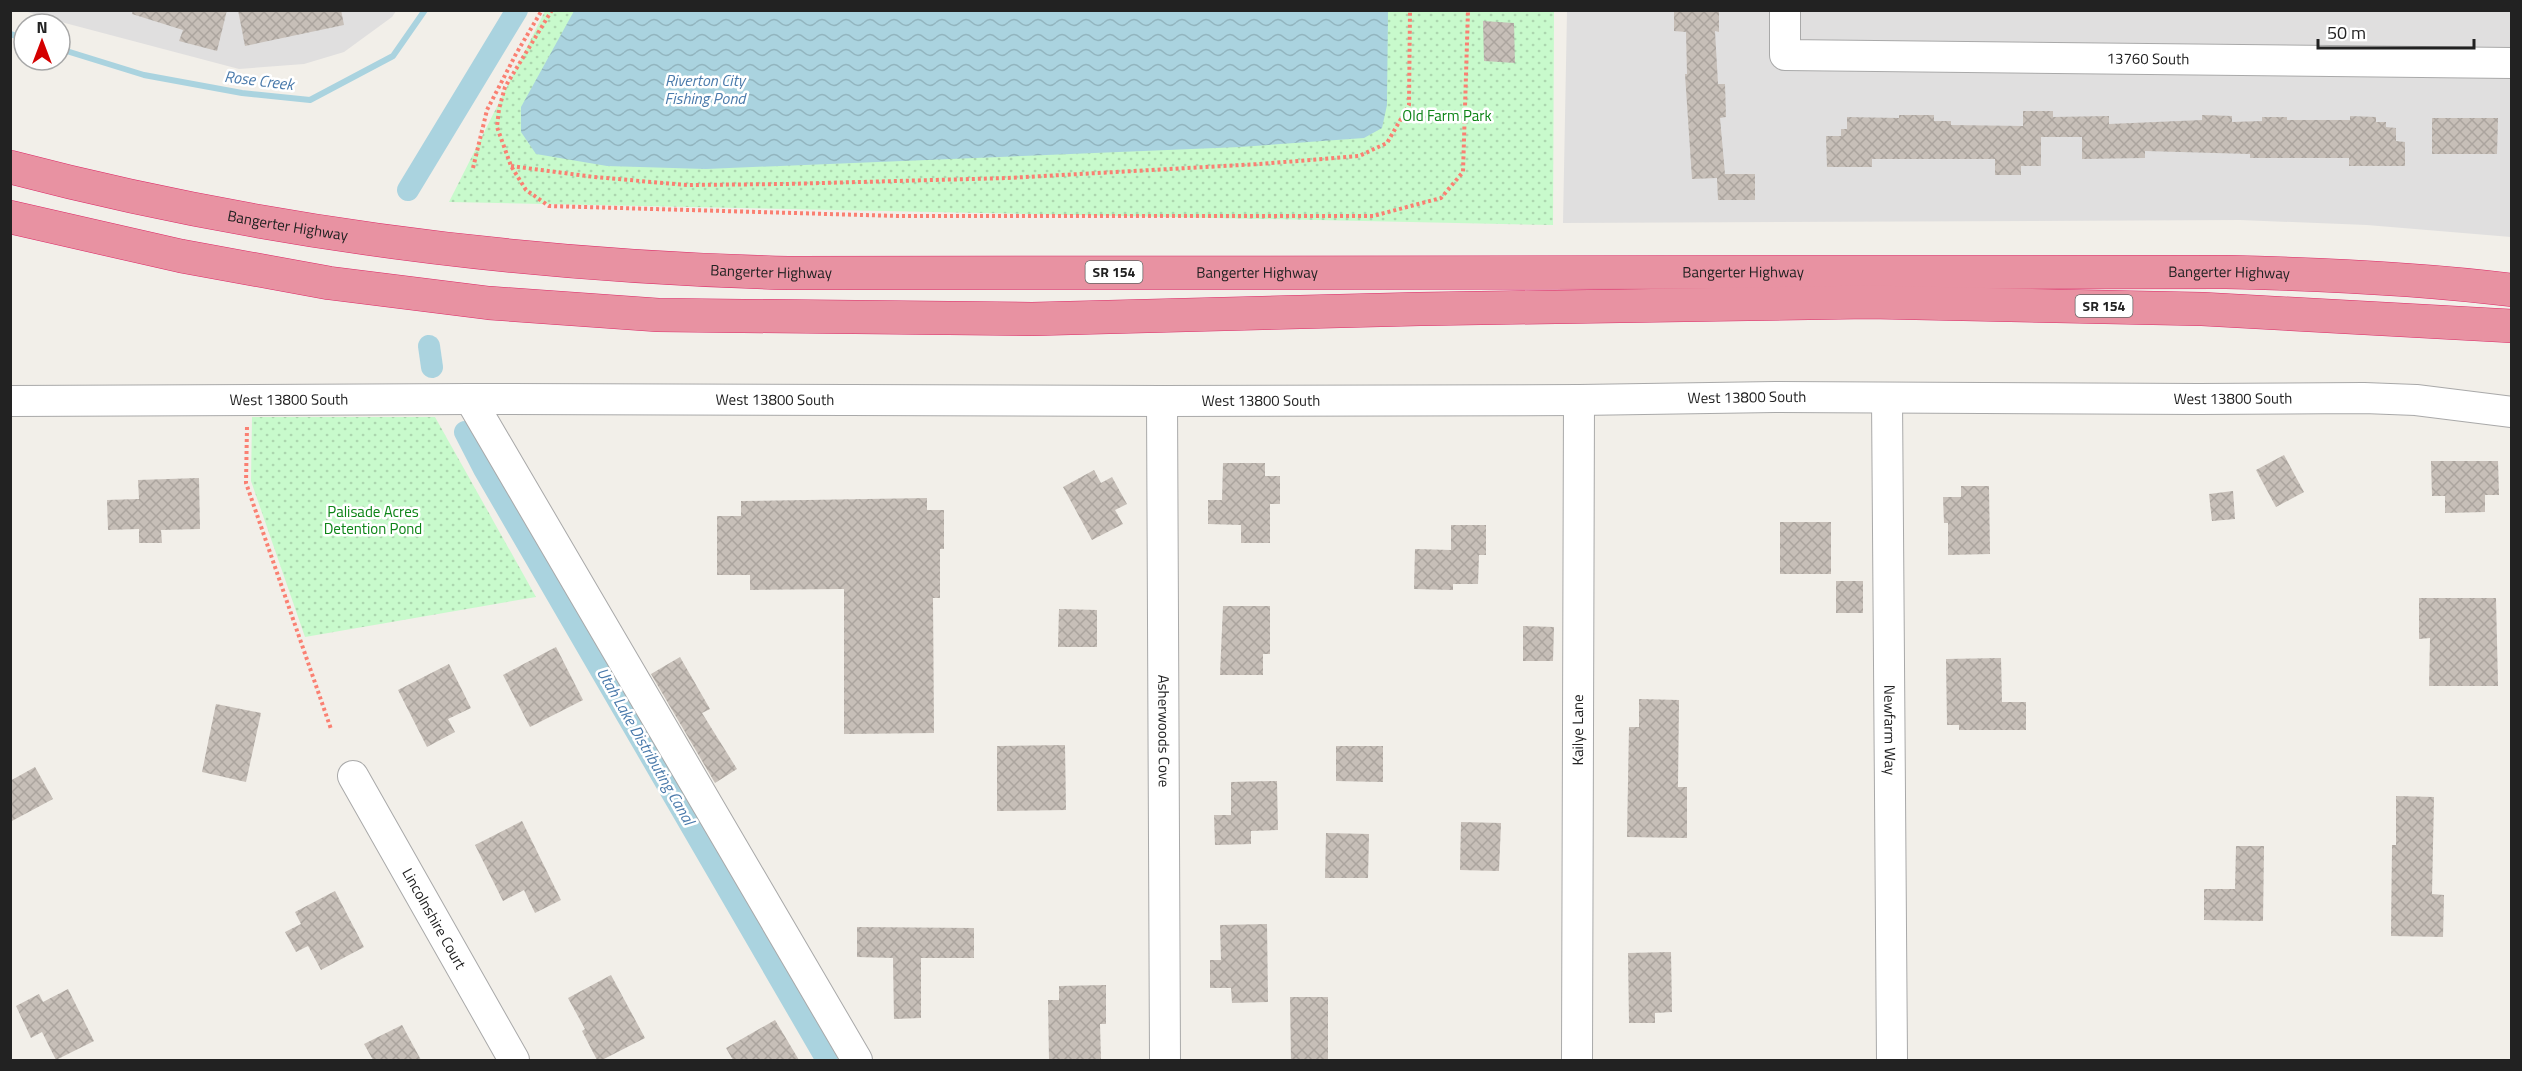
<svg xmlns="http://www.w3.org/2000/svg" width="2522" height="1071" font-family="'Titillium Web',sans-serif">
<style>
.residential{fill:#e0dfdf}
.park{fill:url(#park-dots)}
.water{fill:url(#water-waves)}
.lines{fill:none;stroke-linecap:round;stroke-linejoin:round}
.stream{stroke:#aad3df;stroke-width:6}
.canal{stroke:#aad3df;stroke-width:22}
.building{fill:url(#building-cross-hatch)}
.minor-casing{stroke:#a9a9a9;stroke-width:32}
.highway-casing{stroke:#dc2a67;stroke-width:34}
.path{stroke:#fa8072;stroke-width:4;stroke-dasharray:3 3;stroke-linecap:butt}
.minor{stroke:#fff;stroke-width:30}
.highway{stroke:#e892a2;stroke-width:33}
.labels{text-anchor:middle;stroke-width:5;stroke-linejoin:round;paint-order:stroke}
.shield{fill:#fff;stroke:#646464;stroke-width:1.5}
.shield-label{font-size:14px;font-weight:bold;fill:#222}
.street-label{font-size:15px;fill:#222;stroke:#fff}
.park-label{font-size:15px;fill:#0c8416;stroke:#fff}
.water-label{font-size:16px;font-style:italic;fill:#4a7aab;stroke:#fff}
</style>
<defs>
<pattern id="park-dots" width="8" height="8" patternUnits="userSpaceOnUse" patternTransform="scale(1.5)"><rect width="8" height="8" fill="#c8facc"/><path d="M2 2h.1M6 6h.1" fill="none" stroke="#acd6af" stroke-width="1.8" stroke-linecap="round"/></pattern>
<pattern id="water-waves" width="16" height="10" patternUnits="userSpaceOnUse" patternTransform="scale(1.5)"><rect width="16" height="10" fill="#aad3df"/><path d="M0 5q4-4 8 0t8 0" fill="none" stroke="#92b5bf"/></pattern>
<pattern id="building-cross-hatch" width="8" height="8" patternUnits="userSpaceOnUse" patternTransform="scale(1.5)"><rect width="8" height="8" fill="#c7bfb8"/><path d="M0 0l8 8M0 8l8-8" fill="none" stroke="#aba49e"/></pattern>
</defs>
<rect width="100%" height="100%" fill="#f2efe9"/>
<g class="residential">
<polygon points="25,11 396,11 392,17 344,52 304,64 239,69 46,18"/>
<polygon points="1567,11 2511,11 2511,237 2367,225 2240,220 1563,223"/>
</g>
<g class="park">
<polygon points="545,11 1554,11 1553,225 449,202"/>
<polygon points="252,417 435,417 536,597 305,637 251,481"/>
</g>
<polygon class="water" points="574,11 1388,11 1387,105 1382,128 1364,138 1240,147 706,169 607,166 536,154 521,132 521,107"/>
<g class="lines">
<g class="stream">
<polyline points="10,34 24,38"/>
<polyline points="60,49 144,75 242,93 310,100 393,56 425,10"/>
</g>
<g class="canal">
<polyline points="408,190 517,10"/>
<polyline points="429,346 432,367"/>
<polyline points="465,432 484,469 827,1060"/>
</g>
</g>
<g class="building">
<polygon points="133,10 227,10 217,51 179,41 183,30 132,14"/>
<polygon points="238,10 341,10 344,25 245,46"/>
<polygon points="1674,10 1719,10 1719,32 1715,31 1718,84 1725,84 1726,117 1720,118 1725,174 1755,174 1755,200 1718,200 1717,178 1692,179 1685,74 1687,74 1686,32 1674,31"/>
<polygon points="1483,21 1514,23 1515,63 1484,61"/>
<polygon points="2023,111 2053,111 2053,117 2109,116 2109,124 2202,120 2202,115 2232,116 2232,122 2262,121 2262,117 2287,117 2287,120 2350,120 2350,116 2376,117 2376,122 2386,122 2386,127 2396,128 2396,141 2405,142 2405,166 2349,166 2349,158 2250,158 2250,154 2145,151 2145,158 2082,159 2082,137 2041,137 2041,166 2021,166 2021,175 1995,175 1995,159 1872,159 1872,167 1827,167 1826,136 1841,136 1841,129 1847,129 1847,117 1899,118 1899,115 1934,115 1934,121 1951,121 1951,125 2023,126"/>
<polygon points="2432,118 2498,118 2497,154 2432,154"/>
<polygon points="2284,455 2304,492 2276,507 2256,470"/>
<polygon points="2431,461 2498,461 2499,495 2485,495 2485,512 2445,513 2445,496 2432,496"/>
<polygon points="1223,463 1265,463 1265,476 1280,476 1280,504 1270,504 1270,543 1241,543 1241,525 1208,524 1208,500 1222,500"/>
<polygon points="1094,470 1101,483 1112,477 1127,504 1115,510 1123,524 1092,540 1063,487"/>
<polygon points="199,478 200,529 161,530 162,543 139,543 139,529 108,530 107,500 139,499 138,480"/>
<polygon points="1961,486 1989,486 1990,554 1948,555 1948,523 1944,523 1943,497 1961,497"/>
<polygon points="2233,491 2235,519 2212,521 2209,494"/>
<polygon points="927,498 927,510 944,510 944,549 940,549 940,598 933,598 934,733 844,734 844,589 750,590 750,575 717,575 717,516 741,516 741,501"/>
<rect x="1780" y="522" width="51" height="52"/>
<polygon points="1451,525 1486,525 1486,555 1479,555 1478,584 1453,584 1453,590 1414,589 1415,549 1451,550"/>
<rect x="1836" y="581" width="27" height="32"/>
<polygon points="2419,598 2496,598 2498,686 2429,686 2430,638 2419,639"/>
<polygon points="1223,606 1270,606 1270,654 1263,654 1263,675 1220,675"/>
<polygon points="1059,609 1097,610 1097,647 1058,647"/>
<polygon points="1523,626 1554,627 1553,661 1523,661"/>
<polygon points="556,647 583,700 530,727 503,675"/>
<polygon points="680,657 710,709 702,713 737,769 715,783 651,674"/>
<polygon points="2001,658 2002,702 2026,702 2026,730 1959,730 1959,725 1947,725 1946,659"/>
<polygon points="449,664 471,708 448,719 455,732 427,747 398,690"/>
<polygon points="1639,699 1679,700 1678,787 1687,787 1687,838 1627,837 1629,727 1639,727"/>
<polygon points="216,704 261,713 246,782 202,772"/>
<polygon points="1065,745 1066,810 997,811 997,746"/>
<polygon points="1336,746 1383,746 1383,782 1336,781"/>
<polygon points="35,767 53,799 10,822 10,781"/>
<polygon points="1277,781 1278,830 1251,831 1251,844 1215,845 1214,815 1231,815 1231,782"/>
<polygon points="2396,796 2434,797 2432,894 2444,895 2443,937 2391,936 2392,845 2396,845"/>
<polygon points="522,821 561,900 535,913 524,890 503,901 475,845"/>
<polygon points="1461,822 1501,823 1499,871 1460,870"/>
<polygon points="1326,833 1369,834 1368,878 1325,878"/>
<polygon points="2236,846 2264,846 2263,921 2204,920 2204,889 2235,889"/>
<polygon points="335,891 364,947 321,970 308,946 296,952 285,932 301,924 295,912"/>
<polygon points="1267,924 1268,1002 1232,1003 1231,988 1210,988 1210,960 1221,960 1220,925"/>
<polygon points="857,927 974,928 974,958 921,958 921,1018 894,1019 893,958 857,957"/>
<polygon points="1671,952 1672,1012 1655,1013 1655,1023 1629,1023 1628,953"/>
<polygon points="611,975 645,1038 602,1060 597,1060 582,1031 585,1029 568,998"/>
<polygon points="1106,985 1106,1024 1100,1024 1101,1060 1049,1060 1048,1000 1059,1000 1059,986"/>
<polygon points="68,989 94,1041 56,1060 42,1032 31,1038 16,1006 39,994 43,1002"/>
<polygon points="1290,997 1328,997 1328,1060 1291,1060"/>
<polygon points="775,1020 799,1060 733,1060 726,1048"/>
<polygon points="402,1025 421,1060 373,1060 364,1044"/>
</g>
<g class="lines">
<g class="minor-casing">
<g id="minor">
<path id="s1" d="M1785 10V55L2512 63"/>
<path id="s2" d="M1887 398 1892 1060"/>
<polyline points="470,399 857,1060"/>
<path id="s3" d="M10 401 470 399 1162 401 1579 400 1775 397 2199 399 2364 398 2416 400 2512 412"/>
<path id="s4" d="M1162 401 1165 1060"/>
<path id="s5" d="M353 776 514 1060"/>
<path id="s6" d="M1577 1060 1579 400"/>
</g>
</g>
<g class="highway-casing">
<g id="highway">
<path id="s7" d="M10 167C265 234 525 266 788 273L2226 272C2322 274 2416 278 2512 290"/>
<polyline points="10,217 181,256 329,283 489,303 658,315 1032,319 1420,309 1869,302 2202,309 2512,326"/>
</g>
</g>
<g class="path">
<polyline points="552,10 505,87 499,109 497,127 511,166 526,190 549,206 898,216 1373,216 1441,198 1463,172 1468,10"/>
<polyline points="511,166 594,177 687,185 785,184 1008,178 1260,164 1359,156 1387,143 1409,105 1410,10"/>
<polyline points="473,168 487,110 516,54 542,10"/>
<polyline points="247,427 246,483 331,729"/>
</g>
<use href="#minor" class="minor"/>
<use href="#highway" class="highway"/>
</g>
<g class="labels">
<g class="shield">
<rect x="1085.5" y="261" width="57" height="22" rx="4.5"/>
<rect x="2075.5" y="295" width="57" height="22" rx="4.5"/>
</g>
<g class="shield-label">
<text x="1114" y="277">SR 154</text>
<text x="2104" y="311">SR 154</text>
</g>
<g class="street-label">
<text dy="5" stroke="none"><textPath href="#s1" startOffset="408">13760 South</textPath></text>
<text dy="5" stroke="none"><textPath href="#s7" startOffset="284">Bangerter Highway</textPath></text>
<text dy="5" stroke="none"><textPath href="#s7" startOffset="770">Bangerter Highway</textPath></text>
<text dy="5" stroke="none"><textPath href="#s7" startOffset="1256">Bangerter Highway</textPath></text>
<text dy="5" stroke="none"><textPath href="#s7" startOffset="1742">Bangerter Highway</textPath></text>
<text dy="5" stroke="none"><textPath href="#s7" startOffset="2228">Bangerter Highway</textPath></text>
<text dy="5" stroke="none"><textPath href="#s3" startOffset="1737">West 13800 South</textPath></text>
<text dy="5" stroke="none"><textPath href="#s3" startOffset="279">West 13800 South</textPath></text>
<text dy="5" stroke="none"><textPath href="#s3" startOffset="2223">West 13800 South</textPath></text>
<text dy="5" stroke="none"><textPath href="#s3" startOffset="765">West 13800 South</textPath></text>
<text dy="5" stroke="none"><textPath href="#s3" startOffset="1251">West 13800 South</textPath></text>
<text dy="5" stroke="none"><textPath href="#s2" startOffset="332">Newfarm Way</textPath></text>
<text dy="5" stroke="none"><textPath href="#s6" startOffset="330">Kailye Lane</textPath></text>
<text dy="5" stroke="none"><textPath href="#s4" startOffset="330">Asherwoods Cove</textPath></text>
<text dy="5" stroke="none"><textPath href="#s5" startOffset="164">Lincolnshire Court</textPath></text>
</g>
<g class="park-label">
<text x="1447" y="121">Old Farm Park</text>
<text x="373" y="517">Palisade Acres<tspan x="373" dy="17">Detention Pond</tspan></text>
</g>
<g class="water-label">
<text transform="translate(259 80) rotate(7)" y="6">Rose Creek</text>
<text x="705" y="86">Riverton City<tspan x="705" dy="18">Fishing Pond</tspan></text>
<text transform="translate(646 746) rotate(60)" y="6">Utah Lake Distributing Canal</text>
</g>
</g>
<rect width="2522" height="1071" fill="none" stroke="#222222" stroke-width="24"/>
<g transform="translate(42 42)"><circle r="28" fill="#ffffff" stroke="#a7a7a7" stroke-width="1.5"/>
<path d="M0-4.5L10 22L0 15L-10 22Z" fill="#d40000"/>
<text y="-9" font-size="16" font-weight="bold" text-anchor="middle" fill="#222222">N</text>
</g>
<path d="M2318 39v9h156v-9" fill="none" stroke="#222222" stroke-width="3"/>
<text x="2327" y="39" font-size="18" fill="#222222" stroke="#ffffff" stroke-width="4.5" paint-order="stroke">50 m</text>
</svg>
